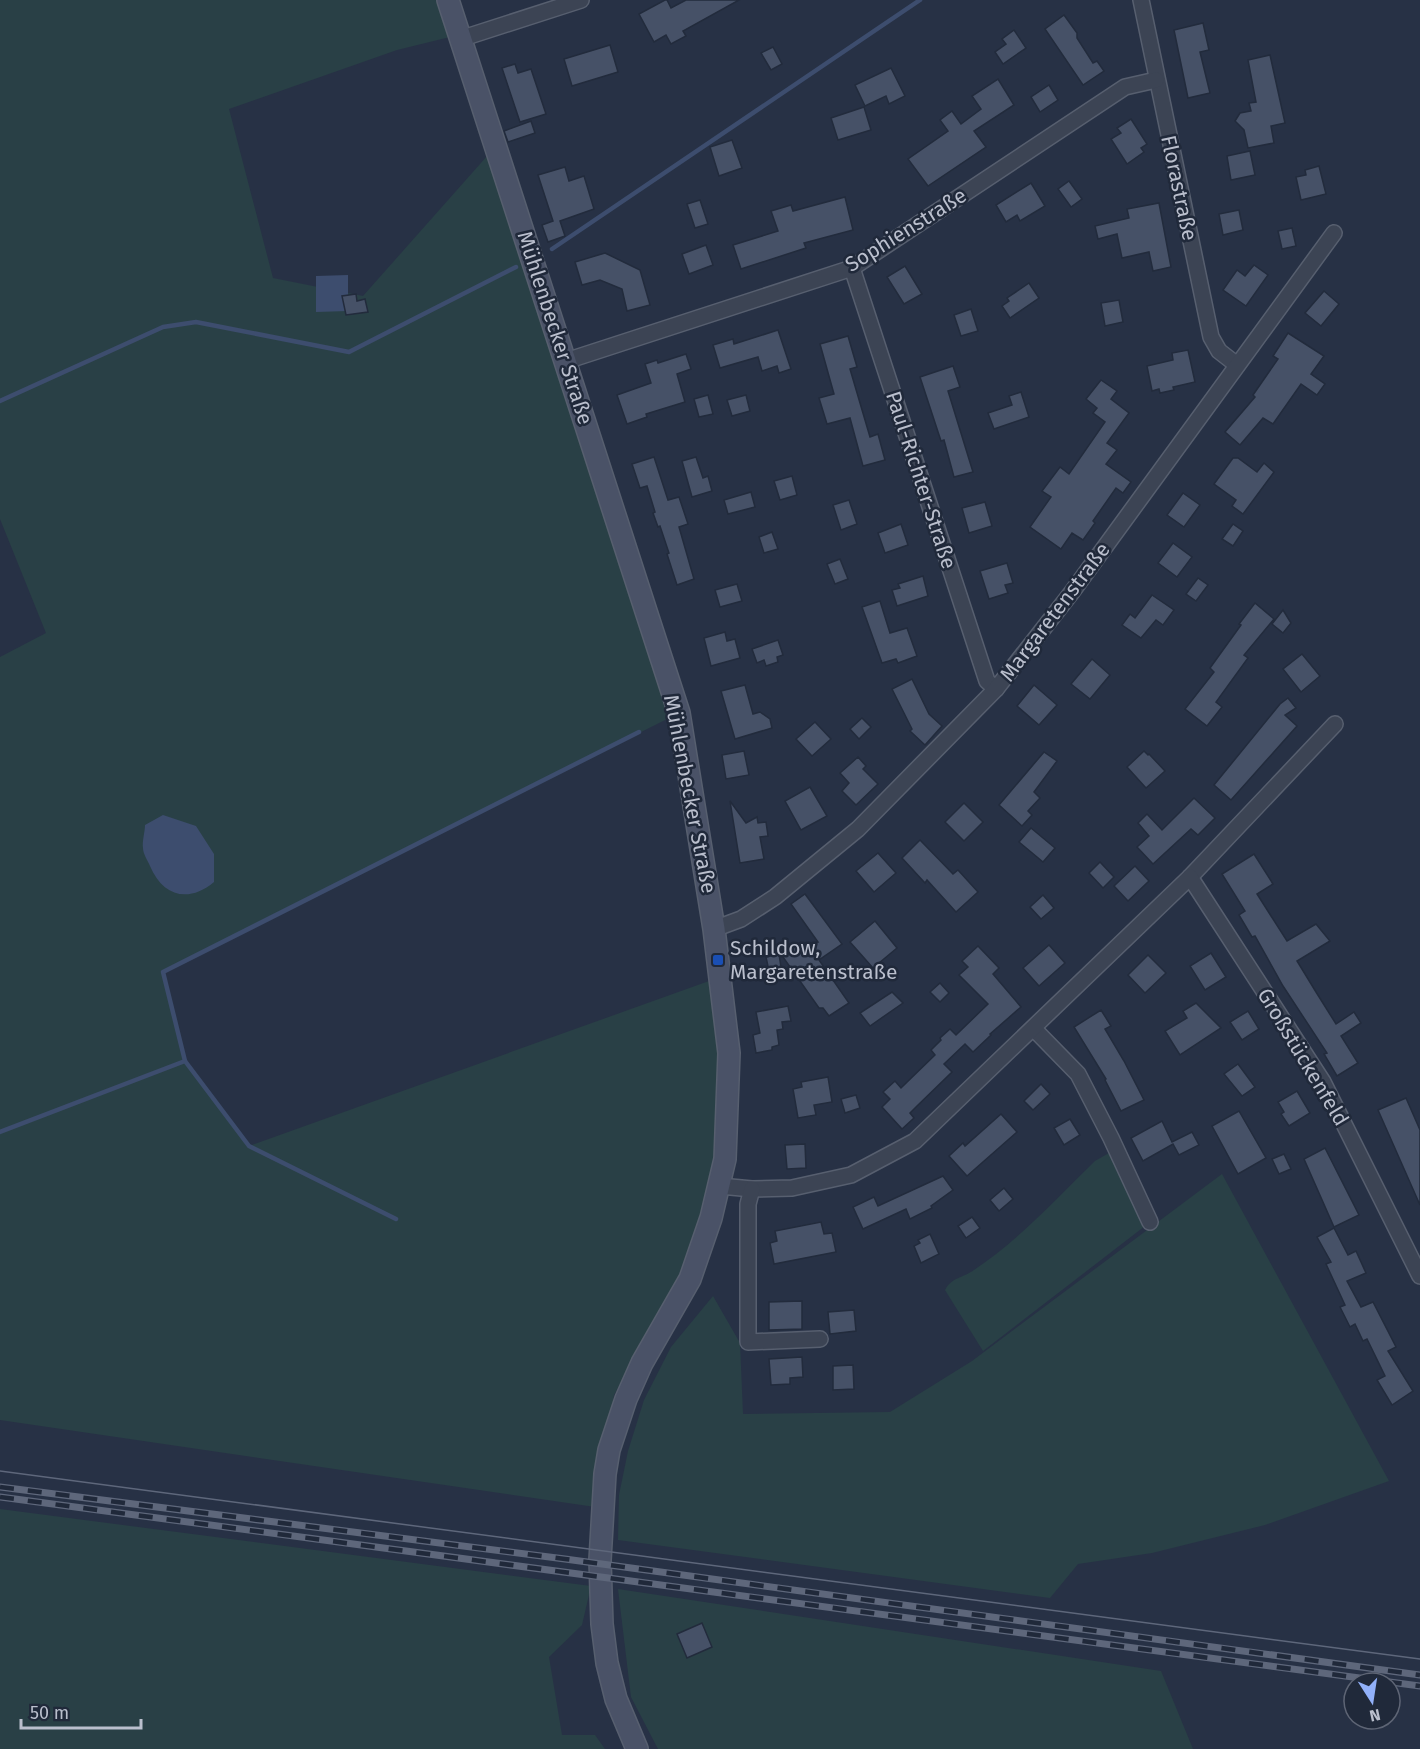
<svg xmlns="http://www.w3.org/2000/svg" width="1420" height="1749" font-family="'Fira Sans',sans-serif">
<style>
.green{fill:#294046}
.water{fill:#3d4d6e}
.lines{fill:none;stroke-linecap:round;stroke-linejoin:round}
.stream{stroke:#3d4d6e;stroke-width:4.5}
.building{fill:#465167;stroke:#222b3c;stroke-width:1.5}
.street-casing{stroke:#575f6f;stroke-width:18}
.secondary-casing{stroke:#575f6f;stroke-width:24}
.street{stroke:#3c4454;stroke-width:15}
.secondary{stroke:#4a5267;stroke-width:21}
.tram{stroke:#5e677b;stroke-width:1.5}
.rail-casing{stroke:#5e677b;stroke-width:7}
.rail{stroke:#20293a;stroke-width:4.5;stroke-dasharray:14;stroke-linecap:butt}
.transit-dot{fill:#1a4fb4;stroke:#20293a;stroke-width:2}
.labels{text-anchor:middle;stroke-width:5;stroke-linejoin:round;paint-order:stroke}
.street-label{font-size:21px;fill:#babfcd;stroke:#20293a}
.poi-label{font-size:21px;fill:#babfcd;stroke:#20293a;text-anchor:start}
</style>
<rect width="100%" height="100%" fill="#273145"/>
<g class="green">
<polygon points="0,0 443,0 454,36 397,50 229,109 273,278 363,296 496,146 679,713 163,972 185,1061 249,1146 709,981 718,1054 729,1094 725,1159 681,1274 614,1395 603,1472 602,1508 0,1420 0,657 46,633 0,519"/>
<path d="M1109 1153 1120 1171 1145 1226 983 1351 945 1290C952 1277 963 1278 974 1270 1019 1240 1057 1198 1095 1161Z"/>
<polygon points="1222,1174 1389,1481 1265,1525 1152,1553 1078,1564 1050,1598 618,1540 619,1495 628,1451 644,1400 671,1347 713,1296 740,1343 743,1414 890,1412 972,1361"/>
<polygon points="0,1509 591,1586 582,1625 549,1657 562,1735 595,1735 605,1749 0,1749"/>
<polygon points="618,1589 1161,1671 1193,1749 658,1749 631,1697"/>
</g>
<g class="water">
<polygon points="348,275 348,311 316,312 316,276"/>
<path d="M163 815 196 826 214 854V882C189 903 163 897 150 866 148 861 143 854 143 848 142 841 145 832 145 825Z"/>
</g>
<g class="lines">
<g class="stream">
<polyline points="552,249 920,0"/>
<polyline points="0,401 163,327 196,322 349,352 516,267"/>
<polyline points="185,1061 249,1146 396,1219"/>
<polyline points="0,1132 185,1061 163,972 639,732"/>
</g>
</g>
<g class="building">
<polygon points="665,0 667,0 671,8 686,0 739,0 683,31 686,36 671,44 666,35 654,42 639,14"/>
<polygon points="1064,15 1077,33 1077,38 1093,63 1097,61 1104,71 1083,85 1045,29"/>
<polygon points="1203,23 1209,50 1200,52 1210,93 1188,98 1174,30"/>
<polygon points="1014,30 1026,48 1003,64 995,52 1006,44 1002,39"/>
<polygon points="610,45 618,72 572,86 564,59"/>
<polygon points="773,47 782,64 771,70 761,53"/>
<polygon points="1270,55 1285,123 1271,126 1274,143 1248,148 1244,130 1235,121 1240,113 1251,111 1249,103 1256,102 1248,60"/>
<polygon points="515,64 518,73 531,69 546,114 520,122 502,68"/>
<polygon points="891,68 905,96 889,104 886,96 865,106 855,85"/>
<polygon points="998,79 1014,105 974,131 986,147 928,186 908,159 948,131 940,120 952,111 961,124 981,109 972,96"/>
<polygon points="1049,85 1058,100 1040,112 1031,97"/>
<polygon points="864,107 871,130 838,140 831,118"/>
<polygon points="1131,119 1147,144 1141,148 1144,152 1127,164 1111,139 1121,133 1117,128"/>
<polygon points="531,121 535,133 508,142 504,131"/>
<polygon points="732,140 742,168 719,176 710,147"/>
<polygon points="1250,151 1255,175 1231,180 1227,156"/>
<polygon points="1319,166 1326,194 1301,200 1296,177 1306,175 1305,170"/>
<polygon points="565,167 569,181 584,176 594,209 560,221 565,236 548,242 542,225 553,221 538,175"/>
<polygon points="1069,181 1082,199 1071,207 1058,189"/>
<polygon points="1031,183 1045,206 1020,221 1017,215 1006,222 996,205"/>
<polygon points="845,197 853,230 804,243 806,248 741,269 733,245 778,231 771,211 791,205 793,211"/>
<polygon points="700,200 708,224 695,228 687,204"/>
<polygon points="1159,203 1171,267 1153,271 1149,252 1122,258 1117,234 1098,239 1095,226 1129,218 1127,209"/>
<polygon points="1239,210 1243,230 1223,235 1219,214"/>
<polygon points="1292,228 1296,246 1282,249 1278,231"/>
<polygon points="706,245 713,265 689,274 682,254"/>
<polygon points="605,253 640,270 650,305 627,311 622,289 600,280 582,285 575,262"/>
<polygon points="1254,265 1268,275 1246,306 1223,290 1237,270 1245,276"/>
<polygon points="905,266 922,294 904,304 887,277"/>
<polygon points="1029,283 1039,298 1010,318 1002,306 1009,301 1007,298"/>
<polygon points="1324,291 1339,304 1321,326 1305,313"/>
<polygon points="356,294 357,301 365,299 368,312 346,315 342,296"/>
<polygon points="1119,300 1123,322 1105,326 1101,303"/>
<polygon points="971,309 978,331 961,336 954,315"/>
<polygon points="778,330 791,369 779,373 777,366 762,371 758,357 720,368 713,345 733,339 734,344"/>
<polygon points="1288,333 1324,356 1311,374 1325,384 1317,395 1301,384 1273,424 1263,418 1240,445 1225,432 1255,397 1253,395 1278,359 1273,356"/>
<polygon points="848,336 857,367 850,369 870,437 878,434 885,460 863,466 850,418 827,424 819,398 834,394 820,344"/>
<polygon points="1188,350 1195,382 1173,387 1174,390 1160,393 1159,389 1152,391 1147,366 1173,360 1172,353"/>
<polygon points="686,354 691,369 677,374 685,402 646,414 647,417 627,424 617,395 651,383 645,364 657,360 658,363"/>
<polygon points="953,366 960,387 948,391 973,472 954,477 944,440 941,441 920,377"/>
<polygon points="1101,380 1117,391 1111,399 1129,413 1107,443 1117,450 1106,464 1131,482 1123,493 1116,488 1093,521 1095,523 1083,540 1072,533 1061,549 1030,527 1051,497 1042,491 1060,467 1069,474 1105,422 1093,413 1097,408 1086,399"/>
<polygon points="1021,392 1029,417 994,429 988,413 1012,405 1009,396"/>
<polygon points="708,395 713,414 699,417 694,399"/>
<polygon points="746,395 750,411 732,416 727,400"/>
<polygon points="654,457 668,500 679,497 688,524 679,527 694,579 677,585 667,554 669,553 660,526 658,527 653,513 655,512 647,486 640,488 632,464"/>
<polygon points="696,457 703,478 708,476 712,491 692,497 682,461"/>
<polygon points="1233,458 1238,458 1257,472 1264,463 1274,472 1243,514 1232,506 1236,500 1214,484"/>
<polygon points="792,476 797,495 780,500 774,481"/>
<polygon points="751,492 755,507 728,514 724,500"/>
<polygon points="1183,493 1200,505 1184,527 1167,515"/>
<polygon points="849,500 857,524 841,530 833,505"/>
<polygon points="985,502 992,526 969,533 962,508"/>
<polygon points="901,524 908,545 885,553 878,533"/>
<polygon points="1233,524 1243,531 1233,546 1222,539"/>
<polygon points="772,532 778,549 764,553 759,537"/>
<polygon points="1173,543 1192,557 1177,577 1158,563"/>
<polygon points="840,559 848,579 835,584 827,564"/>
<polygon points="1007,563 1013,583 1005,585 1008,593 989,599 980,571"/>
<polygon points="923,576 928,596 897,606 892,590 900,588 898,584"/>
<polygon points="1198,578 1208,585 1196,601 1186,594"/>
<polygon points="737,584 742,601 720,607 715,590"/>
<polygon points="1152,595 1174,610 1163,625 1156,620 1141,638 1122,625 1130,614 1135,618"/>
<polygon points="880,601 890,633 907,628 917,656 898,663 896,659 882,663 862,607"/>
<polygon points="1255,603 1274,619 1244,655 1248,658 1216,702 1222,707 1207,726 1185,709 1214,672 1210,668 1241,625 1239,624"/>
<polygon points="1283,610 1291,623 1283,633 1272,624"/>
<polygon points="725,632 727,641 735,639 740,658 711,666 704,638"/>
<polygon points="778,640 783,655 777,657 778,662 766,666 764,660 757,663 752,649"/>
<polygon points="1302,654 1320,676 1301,692 1283,669"/>
<polygon points="1092,659 1110,675 1090,699 1071,684"/>
<polygon points="912,679 929,714 942,726 925,745 910,731 912,729 892,689"/>
<polygon points="745,685 753,714 760,712 770,719 772,728 735,739 721,691"/>
<polygon points="1034,685 1057,705 1039,725 1017,706"/>
<polygon points="1288,698 1296,708 1285,715 1297,726 1231,800 1214,785 1280,704"/>
<polygon points="862,718 871,727 859,739 850,729"/>
<polygon points="815,722 831,739 812,756 796,739"/>
<polygon points="744,751 749,775 726,779 722,755"/>
<polygon points="1144,751 1148,755 1149,754 1165,771 1146,788 1127,767"/>
<polygon points="1044,752 1057,761 1034,792 1040,798 1028,811 1032,815 1022,826 999,805"/>
<polygon points="858,757 866,766 863,769 878,784 856,805 842,791 849,783 840,773"/>
<polygon points="810,787 827,816 801,830 785,801"/>
<polygon points="1194,798 1215,818 1198,835 1191,829 1153,864 1137,847 1149,836 1138,823 1147,814 1162,830"/>
<polygon points="730,801 746,823 757,817 758,823 766,822 768,836 760,837 764,859 740,863"/>
<polygon points="964,803 983,822 964,841 945,822"/>
<polygon points="1031,828 1055,848 1043,862 1019,842"/>
<polygon points="920,840 953,874 958,870 978,892 956,912 927,880 925,883 902,858"/>
<polygon points="878,853 896,873 874,892 856,871"/>
<polygon points="1254,854 1273,884 1257,894 1287,941 1316,924 1330,941 1297,961 1316,992 1336,1024 1354,1012 1361,1023 1341,1036 1358,1063 1337,1076 1324,1054 1327,1053 1283,986 1255,936 1252,937 1239,915 1245,911 1222,874"/>
<polygon points="1100,862 1114,877 1103,888 1089,873"/>
<polygon points="1135,866 1149,881 1128,901 1114,886"/>
<polygon points="805,894 842,944 819,960 849,1003 829,1016 823,1008 819,1008 778,950 818,942 791,904"/>
<polygon points="1043,895 1054,908 1041,919 1030,907"/>
<polygon points="875,921 897,948 873,968 850,942"/>
<polygon points="1049,945 1065,963 1039,986 1023,968"/>
<polygon points="978,946 999,968 993,974 1021,1007 990,1034 991,1035 973,1052 965,1044 944,1064 952,1072 917,1106 910,1113 914,1118 902,1129 882,1107 890,1099 883,1092 895,1081 901,1088 935,1055 931,1050 941,1040 940,1038 950,1029 956,1035 988,1004 959,975 968,967 962,961"/>
<polygon points="1211,953 1226,977 1205,990 1190,966"/>
<polygon points="779,954 782,974 770,976 766,957"/>
<polygon points="1148,955 1166,973 1145,993 1128,975"/>
<polygon points="940,983 949,993 940,1002 930,992"/>
<polygon points="892,992 903,1003 870,1026 860,1013"/>
<polygon points="1196,1003 1221,1028 1180,1055 1165,1031 1187,1018 1183,1011"/>
<polygon points="788,1006 791,1021 782,1022 783,1029 777,1030 779,1045 772,1047 772,1050 756,1053 753,1035 760,1033 756,1012"/>
<polygon points="1101,1010 1111,1026 1105,1029 1124,1061 1144,1100 1121,1111 1105,1080 1106,1079 1074,1027"/>
<polygon points="1248,1011 1259,1029 1242,1040 1230,1022"/>
<polygon points="1238,1064 1255,1087 1242,1096 1224,1074"/>
<polygon points="828,1077 832,1102 814,1105 816,1115 798,1118 793,1089 802,1087 801,1082"/>
<polygon points="1041,1084 1050,1094 1033,1110 1024,1101"/>
<polygon points="1297,1091 1310,1113 1289,1126 1281,1114 1284,1112 1278,1102"/>
<polygon points="856,1095 860,1108 845,1113 841,1099"/>
<polygon points="1406,1098 1420,1130 1420,1205 1378,1110"/>
<polygon points="1239,1111 1266,1158 1238,1174 1212,1126"/>
<polygon points="1001,1114 1017,1132 967,1176 949,1156 963,1143 965,1146"/>
<polygon points="1070,1119 1080,1135 1064,1145 1054,1128"/>
<polygon points="1162,1121 1172,1142 1192,1132 1199,1145 1179,1155 1173,1144 1143,1161 1131,1138"/>
<polygon points="805,1144 806,1168 787,1169 785,1145"/>
<polygon points="1325,1148 1359,1215 1334,1227 1304,1159"/>
<polygon points="1284,1154 1291,1169 1279,1174 1272,1159"/>
<polygon points="943,1176 953,1190 931,1206 932,1208 910,1219 906,1209 863,1229 853,1207 874,1197 878,1206"/>
<polygon points="1004,1188 1013,1199 999,1211 990,1200"/>
<polygon points="972,1217 980,1228 966,1238 958,1226"/>
<polygon points="821,1222 824,1234 832,1233 836,1252 774,1264 770,1243 777,1241 775,1231"/>
<polygon points="1334,1228 1348,1255 1356,1251 1366,1273 1347,1281 1361,1307 1373,1302 1396,1347 1388,1351 1413,1391 1392,1405 1377,1380 1385,1376 1367,1339 1363,1341 1355,1324 1350,1327 1340,1307 1345,1305 1326,1264 1331,1262 1317,1237"/>
<polygon points="930,1234 939,1254 921,1263 914,1246 920,1243 918,1240"/>
<polygon points="802,1301 802,1329 769,1330 769,1302"/>
<polygon points="854,1310 856,1331 830,1334 828,1312"/>
<polygon points="802,1357 803,1377 790,1378 790,1384 771,1385 769,1359"/>
<polygon points="853,1365 854,1389 833,1390 833,1366"/>
<polygon points="702,1623 712,1647 687,1658 677,1634"/>
</g>
<g class="lines">
<g class="street-casing">
<g id="street">
<polyline points="1141,0 1211,337 1219,351 1237,365"/>
<polyline points="460,39 581,0"/>
<polyline points="852,268 987,681 996,689"/>
<polyline points="566,361 852,268 1125,87 1156,80"/>
<polyline points="1190,877 1335,724"/>
<polyline points="714,929 741,919 775,897 858,829 996,689 1072,592 1334,233"/>
<polyline points="1034,1029 1078,1074 1111,1138 1150,1222"/>
<polyline points="720,1186 752,1189 792,1188 851,1175 915,1141 1190,877 1323,1082 1420,1276"/>
<polyline points="752,1189 748,1204 748,1342 820,1339"/>
</g>
</g>
<g class="secondary-casing">
<polyline id="secondary" points="448,0 679,713 714,929 729,1053 725,1159 711,1218 690,1279 642,1363 626,1399 609,1450 605,1474 600,1560 602,1624 607,1663 616,1699 637,1749"/>
</g>
<use href="#street" class="street"/>
<use href="#secondary" class="secondary"/>
<polyline class="tram" points="0,1471 1420,1659"/>
<g class="rail-casing">
<g id="rail">
<polyline points="0,1487 565,1559 1420,1675"/>
<polyline points="0,1497 1420,1686"/>
</g>
</g>
<use href="#rail" class="rail"/>
</g>
<rect class="transit-dot" x="712" y="954" width="12" height="12" rx="3"/>
<g class="labels">
<g class="street-label">
<text transform="translate(1179 188) rotate(78)" y="7">Florastraße</text>
<text transform="translate(906 230) rotate(-32)" y="7">Sophienstraße</text>
<text transform="translate(555 328) rotate(72)" y="7">Mühlenbecker Straße</text>
<text transform="translate(921 480) rotate(72)" y="7">Paul-Richter-Straße</text>
<text transform="translate(1055 612) rotate(-53)" y="7">Margaretenstraße</text>
<text transform="translate(690 794) rotate(79)" y="7">Mühlenbecker Straße</text>
<text transform="translate(1303 1057) rotate(59)" y="7">Großstückenfeld</text>
</g>
<g class="poi-label">
<text x="730" y="955">Schildow,<tspan x="730" dy="24">Margaretenstraße</tspan></text>
</g>
</g>
<g transform="translate(1372 1701) rotate(168)"><circle r="28" fill="#20293a" stroke="#5e6575" stroke-width="1.5"/>
<path d="M0-4.5L10 22L0 15L-10 22Z" fill="#92b1fa"/>
<text y="-9" font-size="16" font-weight="bold" text-anchor="middle" fill="#babfcd">N</text>
</g>
<path d="M21 1719v9h120v-9" fill="none" stroke="#babfcd" stroke-width="3"/>
<text x="30" y="1719" font-size="18" fill="#babfcd" stroke="#20293a" stroke-width="4.5" paint-order="stroke">50 m</text>
</svg>
